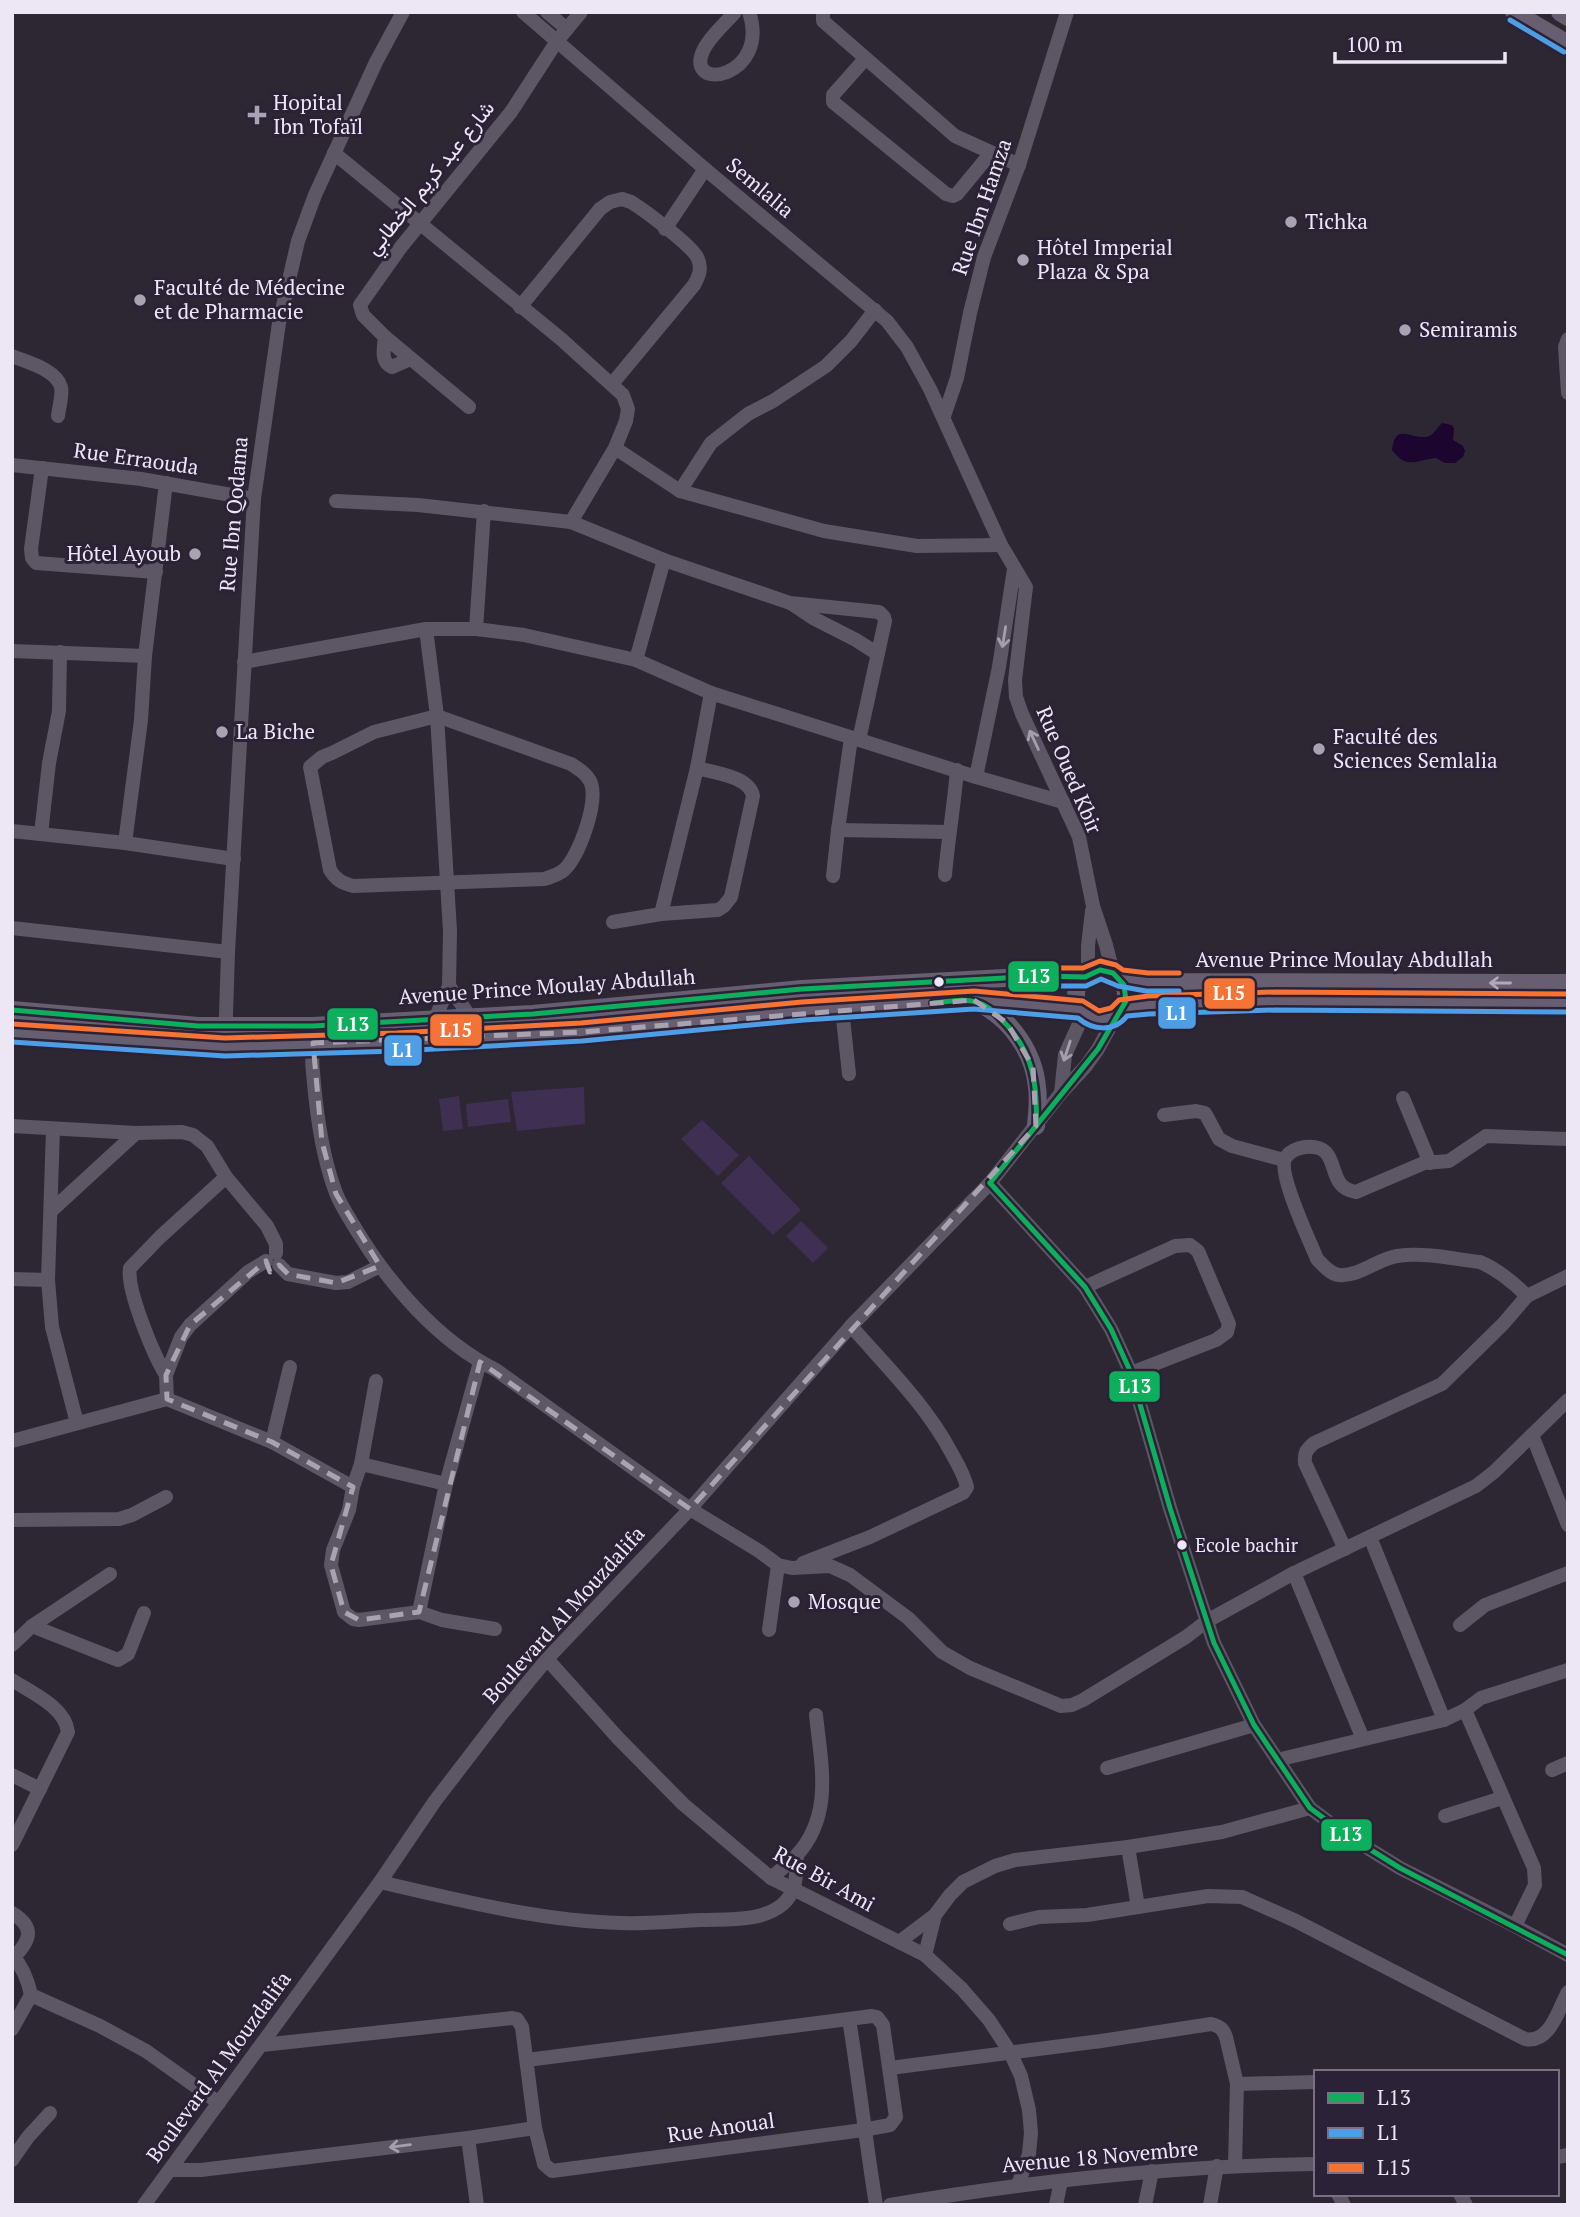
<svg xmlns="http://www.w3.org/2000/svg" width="1580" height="2217" font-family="'PT Serif',Vazirmatn,serif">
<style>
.green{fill:#3f2f52}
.water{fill:#1c052e}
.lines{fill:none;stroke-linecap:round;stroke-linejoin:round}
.minor{stroke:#5d5765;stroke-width:14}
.major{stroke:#685e72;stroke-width:18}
.bus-1-casing{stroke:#2c2238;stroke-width:10}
.bus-2-casing{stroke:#2c2238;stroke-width:10}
.bus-3-casing{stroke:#2c2238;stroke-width:10}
.bus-1{stroke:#0daf5c;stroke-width:5}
.bus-2{stroke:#4d9ee5;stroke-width:5}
.bus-3{stroke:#f57335;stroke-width:5}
.oneway{stroke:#a49ead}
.oneway2{stroke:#b1a9ba}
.marked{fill:none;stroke:#a9a3b1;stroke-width:5;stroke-dasharray:14 9;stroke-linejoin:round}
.poi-dot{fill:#a9a3b1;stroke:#2c2238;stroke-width:2.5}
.bus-dot{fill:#ece6f5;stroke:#2c2238;stroke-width:2.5}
.labels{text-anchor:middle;stroke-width:6;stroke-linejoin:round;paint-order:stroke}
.bus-label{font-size:19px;fill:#ece6f5;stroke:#2c2238;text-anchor:start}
.poi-label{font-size:21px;fill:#ece6f5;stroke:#2c2238;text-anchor:start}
.street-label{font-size:21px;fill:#ece6f5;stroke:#2c2238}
.line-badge{stroke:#2c2238;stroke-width:2.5}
.badge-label{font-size:19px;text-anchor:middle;font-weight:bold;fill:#fff}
</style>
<rect width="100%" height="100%" fill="#2d2733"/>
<g class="green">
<polygon points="584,1087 585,1124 517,1131 511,1092"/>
<polygon points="459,1096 463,1129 443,1131 439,1099"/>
<polygon points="508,1099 511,1122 468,1127 466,1104"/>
<polygon points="702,1120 739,1155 718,1176 681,1139"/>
<polygon points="749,1156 801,1210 773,1235 721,1183"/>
<polygon points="801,1221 828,1248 813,1263 786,1236"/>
</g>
<path class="water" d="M1442 423 1452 425 1454 429 1453 440 1463 446 1465 451 1463 457 1455 463H1445L1436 458C1416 460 1407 470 1392 450 1395 423 1409 438 1424 437 1433 437 1436 429 1442 423Z"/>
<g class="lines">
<g class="minor">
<polyline points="523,12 705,169 887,321 907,347 930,389 1001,545 1026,587 1015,680 1016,697 1022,714 1079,837 1093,906 1106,945 1113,973"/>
<polyline points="547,12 567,29"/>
<path d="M735 12C725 24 709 37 703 51 684 93 771 78 749 12"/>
<polyline points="823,12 823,21 955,136 1019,165"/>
<polyline points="865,59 833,95 833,102 946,194 953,196 957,194 990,154"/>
<polyline points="334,153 561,339 623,395 628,409 626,421 615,448 571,522"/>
<polyline points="665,229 705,169"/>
<path d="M520 307 600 209 610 202 622 199 631 202C644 210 694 247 698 259 702 269 699 276 694 285L612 384"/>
<path d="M385 337C384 348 380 362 392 367L410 359"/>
<polyline points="1568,339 1565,347 1568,393"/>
<path d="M12 356C26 362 56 369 61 387 63 394 59 407 58 416"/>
<polyline points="469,407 385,337 363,315 360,305 401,247 511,112 557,41 581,12"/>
<polyline points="944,416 957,378 970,313 984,257 1019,165 1067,12"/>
<polyline points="615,448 680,491 824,531 917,546 1001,545"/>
<polyline points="12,465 141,479 254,499"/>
<polyline points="42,468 31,549 32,558 36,563 156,572"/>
<polyline points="680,491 711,443 748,414 773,401 826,366 851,341 875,310"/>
<polyline points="336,501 418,505 571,522 664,560 790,603 879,612 884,617 885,621 859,740"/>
<polyline points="792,604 813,618 856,640 878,654"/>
<polyline points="426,629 437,716 450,931 449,986 435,1019"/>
<polyline points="476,629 484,511"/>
<polyline points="12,651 145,656"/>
<polyline points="636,660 664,560"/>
<polyline points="244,662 426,629 476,629 524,635 636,660 711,693 976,777 1063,802"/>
<path d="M437 716 571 764C579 769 587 774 591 783 598 804 579 856 564 870 558 875 551 877 544 879L353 886C342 883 336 880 330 870L310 767 322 757 332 753 374 732Z"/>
<polyline points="976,777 999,667 1014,569"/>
<polyline points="838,830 948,832"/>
<polyline points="12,831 125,843 234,859"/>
<polyline points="41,834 49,763 59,711 60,652"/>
<polyline points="125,843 141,720 145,656 166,483"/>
<path d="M945 875C948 840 954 806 957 770"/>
<polyline points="833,876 838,830 851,738"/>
<polyline points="661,914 697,768 711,693"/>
<path d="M613 922 661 914 718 910 724 906 731 897 753 796C749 776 714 773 697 768"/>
<polyline points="12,928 228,952"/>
<polyline points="1088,974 1088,946 1092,911"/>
<polyline points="449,986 470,1017"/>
<polyline points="842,1009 849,1074"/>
<path d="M313 1034C313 1046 311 1059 313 1072 316 1110 322 1157 336 1193 341 1206 350 1219 357 1231 390 1285 438 1341 496 1370L690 1509 759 1551 778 1565 792 1568 830 1566 850 1575 908 1618 942 1652 970 1668 1061 1706 1072 1705 1083 1700 1186 1637 1207 1621 1294 1573 1476 1486 1494 1472 1568 1400"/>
<polyline points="225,1047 228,952 254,499 279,323 298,241 315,195 376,62 403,12"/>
<polyline points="1061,1093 1065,1055 1084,1013"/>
<polyline points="1403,1098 1430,1163"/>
<polyline points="1164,1115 1196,1111 1205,1113 1219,1139 1232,1146 1284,1160"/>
<polyline points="12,1126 136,1133 182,1132 193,1135 207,1146 226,1177 267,1226 276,1244 276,1253"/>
<polyline points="53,1129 48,1280 52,1327 77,1423"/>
<polyline points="990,1183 1085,1287 1111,1329 1131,1373 1170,1508 1214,1643 1254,1725 1310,1808 1345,1834 1400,1868 1515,1926 1568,1955"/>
<polyline points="51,1211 136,1133"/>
<polyline points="279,1265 288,1274 336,1283 348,1282 380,1266"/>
<polyline points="12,1279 48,1280"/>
<polyline points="1085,1287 1175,1246 1190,1245 1198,1251 1229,1324 1227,1332 1216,1340 1131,1373"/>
<path d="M1527 1296C1513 1282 1499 1270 1480 1262 1453 1259 1425 1252 1397 1256 1377 1259 1359 1277 1339 1275 1330 1274 1323 1265 1317 1259 1310 1241 1276 1171 1286 1157 1290 1151 1298 1148 1305 1147 1345 1143 1322 1187 1356 1192L1424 1163 1449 1161 1486 1136 1568 1139"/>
<path d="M166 1375C154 1356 126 1289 130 1268L160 1237 226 1177"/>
<polyline points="376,1381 361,1464 353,1487 349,1510 333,1550 331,1565 344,1612 353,1619 359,1620 419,1612 442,1620 495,1629"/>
<polyline points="167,1399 166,1375 181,1337 190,1325 248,1272 266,1261"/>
<polyline points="1532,1435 1568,1525"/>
<polyline points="12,1441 167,1399 272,1442 353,1487"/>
<polyline points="272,1442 290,1367"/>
<polyline points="361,1464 446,1484"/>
<polyline points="12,1520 119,1519 132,1515 166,1497"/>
<polyline points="1370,1537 1444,1720"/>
<path d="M1345 1549 1305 1463C1304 1453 1306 1450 1314 1443L1442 1384 1503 1324 1527 1296 1568 1276"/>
<path d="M803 1563 870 1537 963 1493 967 1487C964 1474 957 1463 951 1452 925 1404 887 1367 851 1326"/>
<polyline points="1294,1573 1363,1739"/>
<polyline points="419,1612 446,1484 480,1362"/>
<polyline points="1460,1625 1485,1605 1568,1573"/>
<polyline points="32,1626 118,1660 128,1654 144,1613"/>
<polyline points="769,1630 778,1565"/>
<polyline points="12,1645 32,1626 110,1574"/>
<polyline points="547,1659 618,1738 683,1804 771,1878 925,1955 962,1989 989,2020 1010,2052 1021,2076 1029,2110 1031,2133 1029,2154 1018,2185"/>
<path d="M12 1680C32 1693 65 1707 68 1732L12 1845"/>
<polyline points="1465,1710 1534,1868 1535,1885 1515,1926"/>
<polyline points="1277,1760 1444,1720 1465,1710 1481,1698 1568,1670"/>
<polyline points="1107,1768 1254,1725"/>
<polyline points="1552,1770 1568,1763"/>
<polyline points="12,1775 40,1789"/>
<polyline points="1445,1816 1502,1798"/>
<polyline points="1128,1847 1138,1907"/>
<path d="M771 1878C780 1870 789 1864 796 1856 834 1815 821 1765 816 1715"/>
<path d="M380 1882C458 1900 541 1921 621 1923 648 1924 675 1921 701 1920 728 1919 762 1922 783 1904 798 1891 796 1872 797 1855"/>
<path d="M12 1913C35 1927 31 1940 14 1957"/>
<path d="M1010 1924 1039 1917 1087 1915 1208 1896 1242 1897 1296 1921 1525 2039C1550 2044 1558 2010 1568 1992"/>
<polyline points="899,1942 935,1915 950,1895 963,1882 995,1866 1015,1860 1128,1847 1222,1832 1310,1808"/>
<path d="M12 1955C23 1967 28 1980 31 1995L12 2029"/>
<polyline points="925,1955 935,1915"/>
<polyline points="31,1995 100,2026 146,2051 219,2103"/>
<path d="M849 2019C859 2081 866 2143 876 2205"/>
<polyline points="262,2045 512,2018 517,2019 522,2027 535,2128 544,2164 552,2171 863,2130 890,2125 896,2117 883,2025 877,2017 872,2016 527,2060"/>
<path d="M890 2068 1101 2041 1211 2024C1220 2026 1223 2029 1226 2037L1237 2084 1235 2165"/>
<polyline points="1237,2084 1316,2082"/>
<polyline points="468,2138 477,2205"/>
<polyline points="1557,2157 1568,2155"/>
<polyline points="12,2160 28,2137 50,2113"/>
<polyline points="170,2170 201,2170 468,2138 535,2128"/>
<polyline points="1338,2194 1344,2205"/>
<polyline points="1460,2194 1466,2205"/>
<polyline points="144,2205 380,1882 435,1801 501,1715 547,1659 690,1509 851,1326 990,1183 1061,1093 1086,1066 1098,1049 1116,1016"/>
<path d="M890 2205C1031 2181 1173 2166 1316 2164"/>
<polyline points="1056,2205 1061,2181"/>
<polyline points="1145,2205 1152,2171"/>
<polyline points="1210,2205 1217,2166"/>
</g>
<g class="major">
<polyline points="1514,12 1568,44"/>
<polyline points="1560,12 1568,17"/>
<circle cx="1101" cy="995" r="25"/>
<polyline points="1120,978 1147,982 1568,983"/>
<path d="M980 1004C1011 1019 1034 1053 1037 1087 1039 1100 1037 1113 1036 1126"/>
<polyline points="1122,1008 1148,1005 1275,1001 1568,1003"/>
<polyline points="12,1010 198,1026 313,1026 533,1014 802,989 1043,976 1085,977"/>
<polyline points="12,1033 225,1047 397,1042 582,1032 803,1011 974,1000 1081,1010"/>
</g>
<g class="bus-1-casing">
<g id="bus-1">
<path d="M933 1003C947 1002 963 998 976 1002 987 1005 996 1013 1003 1021 1033 1051 1038 1085 1036 1126"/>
<polyline points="12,1010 198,1026 313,1026 533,1014 802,989 1043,976 1085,977 1100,970 1113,973 1124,985 1126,1001 1098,1049 990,1183"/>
<polyline points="990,1183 1085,1287 1111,1329 1131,1373 1170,1508 1214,1643 1254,1725 1310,1808 1345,1834 1400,1868 1568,1955"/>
</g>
</g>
<g class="bus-2-casing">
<g id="bus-2">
<polyline points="1510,20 1564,52"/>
<polyline points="1020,986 1086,986 1101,979 1118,986 1146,991 1179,991"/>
<path d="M12 1042 225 1056 397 1051 582 1041 804 1020 974 1009 1078 1018C1092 1030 1114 1033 1127 1016L1149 1014 1275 1010 1568 1012"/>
</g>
</g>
<g class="bus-3-casing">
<g id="bus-3">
<polyline points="1020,968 1083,968 1100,961 1116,965 1123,970 1148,973 1179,973"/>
<polyline points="13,1024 225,1038 397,1033 581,1023 802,1002 974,991 1083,1001 1099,1011 1111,1008 1119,1000 1148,996 1275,992 1568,994"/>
</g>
</g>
<use href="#bus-1" class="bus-1"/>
<use href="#bus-2" class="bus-2"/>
<use href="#bus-3" class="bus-3"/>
</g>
<defs><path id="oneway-shaft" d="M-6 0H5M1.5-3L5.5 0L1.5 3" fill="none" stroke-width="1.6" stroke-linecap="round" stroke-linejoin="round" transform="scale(1.75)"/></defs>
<g class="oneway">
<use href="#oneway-shaft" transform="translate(1004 637) rotate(99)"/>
<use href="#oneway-shaft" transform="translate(1034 740) rotate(-115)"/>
<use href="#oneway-shaft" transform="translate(1067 1051) rotate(108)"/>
<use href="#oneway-shaft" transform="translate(400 2146) rotate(173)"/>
</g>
<use class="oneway2" href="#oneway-shaft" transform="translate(1500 983) rotate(-180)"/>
<path class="marked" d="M974 1000 1007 1023 1033 1067 1036 1126 690 1509 480 1362 419 1612 359 1620 344 1612 331 1565 353 1487 272 1442 167 1399 166 1375 190 1325 266 1261 270 1272 279 1265 288 1274 336 1283 380 1266 336 1194 322 1142 313 1043 582 1032Z"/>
<g class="poi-dot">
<path d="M253.5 104.5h7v7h7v7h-7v7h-7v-7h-7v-7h7z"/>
<circle cx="1291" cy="222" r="7"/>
<circle cx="1023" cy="260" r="7"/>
<circle cx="140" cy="300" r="7"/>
<circle cx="1405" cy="330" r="7"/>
<circle cx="195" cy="554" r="7"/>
<circle cx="222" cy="732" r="7"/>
<circle cx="1319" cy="749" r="7"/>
<circle cx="794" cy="1602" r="7"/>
</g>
<g class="bus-dot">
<circle cx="939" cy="982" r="6"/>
<circle cx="1182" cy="1545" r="6"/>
</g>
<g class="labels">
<g class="bus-label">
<text x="1195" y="1552">Ecole bachir</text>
</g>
<g class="poi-label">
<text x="273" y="110">Hopital<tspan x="273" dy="24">Ibn Tofaïl</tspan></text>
<text x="1305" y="229">Tichka</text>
<text x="1037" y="255">Hôtel Imperial<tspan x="1037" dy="24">Plaza &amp; Spa</tspan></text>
<text x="154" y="295">Faculté de Médecine<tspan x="154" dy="24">et de Pharmacie</tspan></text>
<text x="1419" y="337">Semiramis</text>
<text x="181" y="561" text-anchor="end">Hôtel Ayoub</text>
<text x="236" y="739">La Biche</text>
<text x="1333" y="744">Faculté des<tspan x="1333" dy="24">Sciences Semlalia</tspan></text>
<text x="808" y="1609">Mosque</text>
</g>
<g class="street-label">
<text transform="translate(430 178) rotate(-51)" y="7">شارع عبد كريم الخطابي</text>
<text transform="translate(760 188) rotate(40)" y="7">Semlalia</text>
<text transform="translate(982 207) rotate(-71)" y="7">Rue Ibn Hamza</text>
<text transform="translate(136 459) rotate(8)" y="7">Rue Erraouda</text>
<text transform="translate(234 514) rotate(-85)" y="7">Rue Ibn Qodama</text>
<text transform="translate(1069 770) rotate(67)" y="7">Rue Oued Kbir</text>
<text x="1344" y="967">Avenue Prince Moulay Abdullah</text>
<text transform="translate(547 987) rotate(-4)" y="7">Avenue Prince Moulay Abdullah</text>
<text transform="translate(564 1615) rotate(-48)" y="7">Boulevard Al Mouzdalifa</text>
<text transform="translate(824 1879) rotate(29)" y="7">Rue Bir Ami</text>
<text transform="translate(219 2067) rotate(-54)" y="7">Boulevard Al Mouzdalifa</text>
<text transform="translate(721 2128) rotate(-8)" y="7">Rue Anoual</text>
<text transform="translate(1100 2157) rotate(-5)" y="7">Avenue 18 Novembre</text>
</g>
</g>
<g class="line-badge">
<rect x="1007" y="960" width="53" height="33" rx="7" fill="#0daf5c"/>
<rect x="1203" y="977" width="53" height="33" rx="7" fill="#f57335"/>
<rect x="1157" y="996" width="40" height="34" rx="7" fill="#4d9ee5"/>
<rect x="326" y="1007" width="53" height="34" rx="7" fill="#0daf5c"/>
<rect x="429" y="1013" width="54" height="34" rx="7" fill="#f57335"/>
<rect x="383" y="1034" width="40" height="33" rx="7" fill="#4d9ee5"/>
<rect x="1108" y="1370" width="53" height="33" rx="7" fill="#0daf5c"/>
<rect x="1320" y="1818" width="53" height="34" rx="7" fill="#0daf5c"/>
</g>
<g class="badge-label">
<text x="1034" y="983">L13</text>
<text x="1229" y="1000">L15</text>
<text x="1177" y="1020">L1</text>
<text x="353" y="1031">L13</text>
<text x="456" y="1037">L15</text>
<text x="403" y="1057">L1</text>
<text x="1135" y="1393">L13</text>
<text x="1346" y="1841">L13</text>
</g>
<rect width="1580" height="2217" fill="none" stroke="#ece6f5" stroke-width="28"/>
<rect x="1314" y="2070" width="245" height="126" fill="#2c2238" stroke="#797084" stroke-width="2"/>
<rect x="1328" y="2093" width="35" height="10" fill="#0daf5c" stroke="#797084" stroke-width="2"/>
<text x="1377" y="2105" font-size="21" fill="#ece6f5">L13</text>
<rect x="1328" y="2128" width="35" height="10" fill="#4d9ee5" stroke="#797084" stroke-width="2"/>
<text x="1377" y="2140" font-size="21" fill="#ece6f5">L1</text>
<rect x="1328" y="2163" width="35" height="10" fill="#f57335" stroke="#797084" stroke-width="2"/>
<text x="1377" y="2175" font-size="21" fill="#ece6f5">L15</text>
<path d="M1335 52v10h170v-10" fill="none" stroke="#ece6f5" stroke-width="3.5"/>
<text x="1346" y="52" font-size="21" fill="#ece6f5" stroke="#2c2238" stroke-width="5" paint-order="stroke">100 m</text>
</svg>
